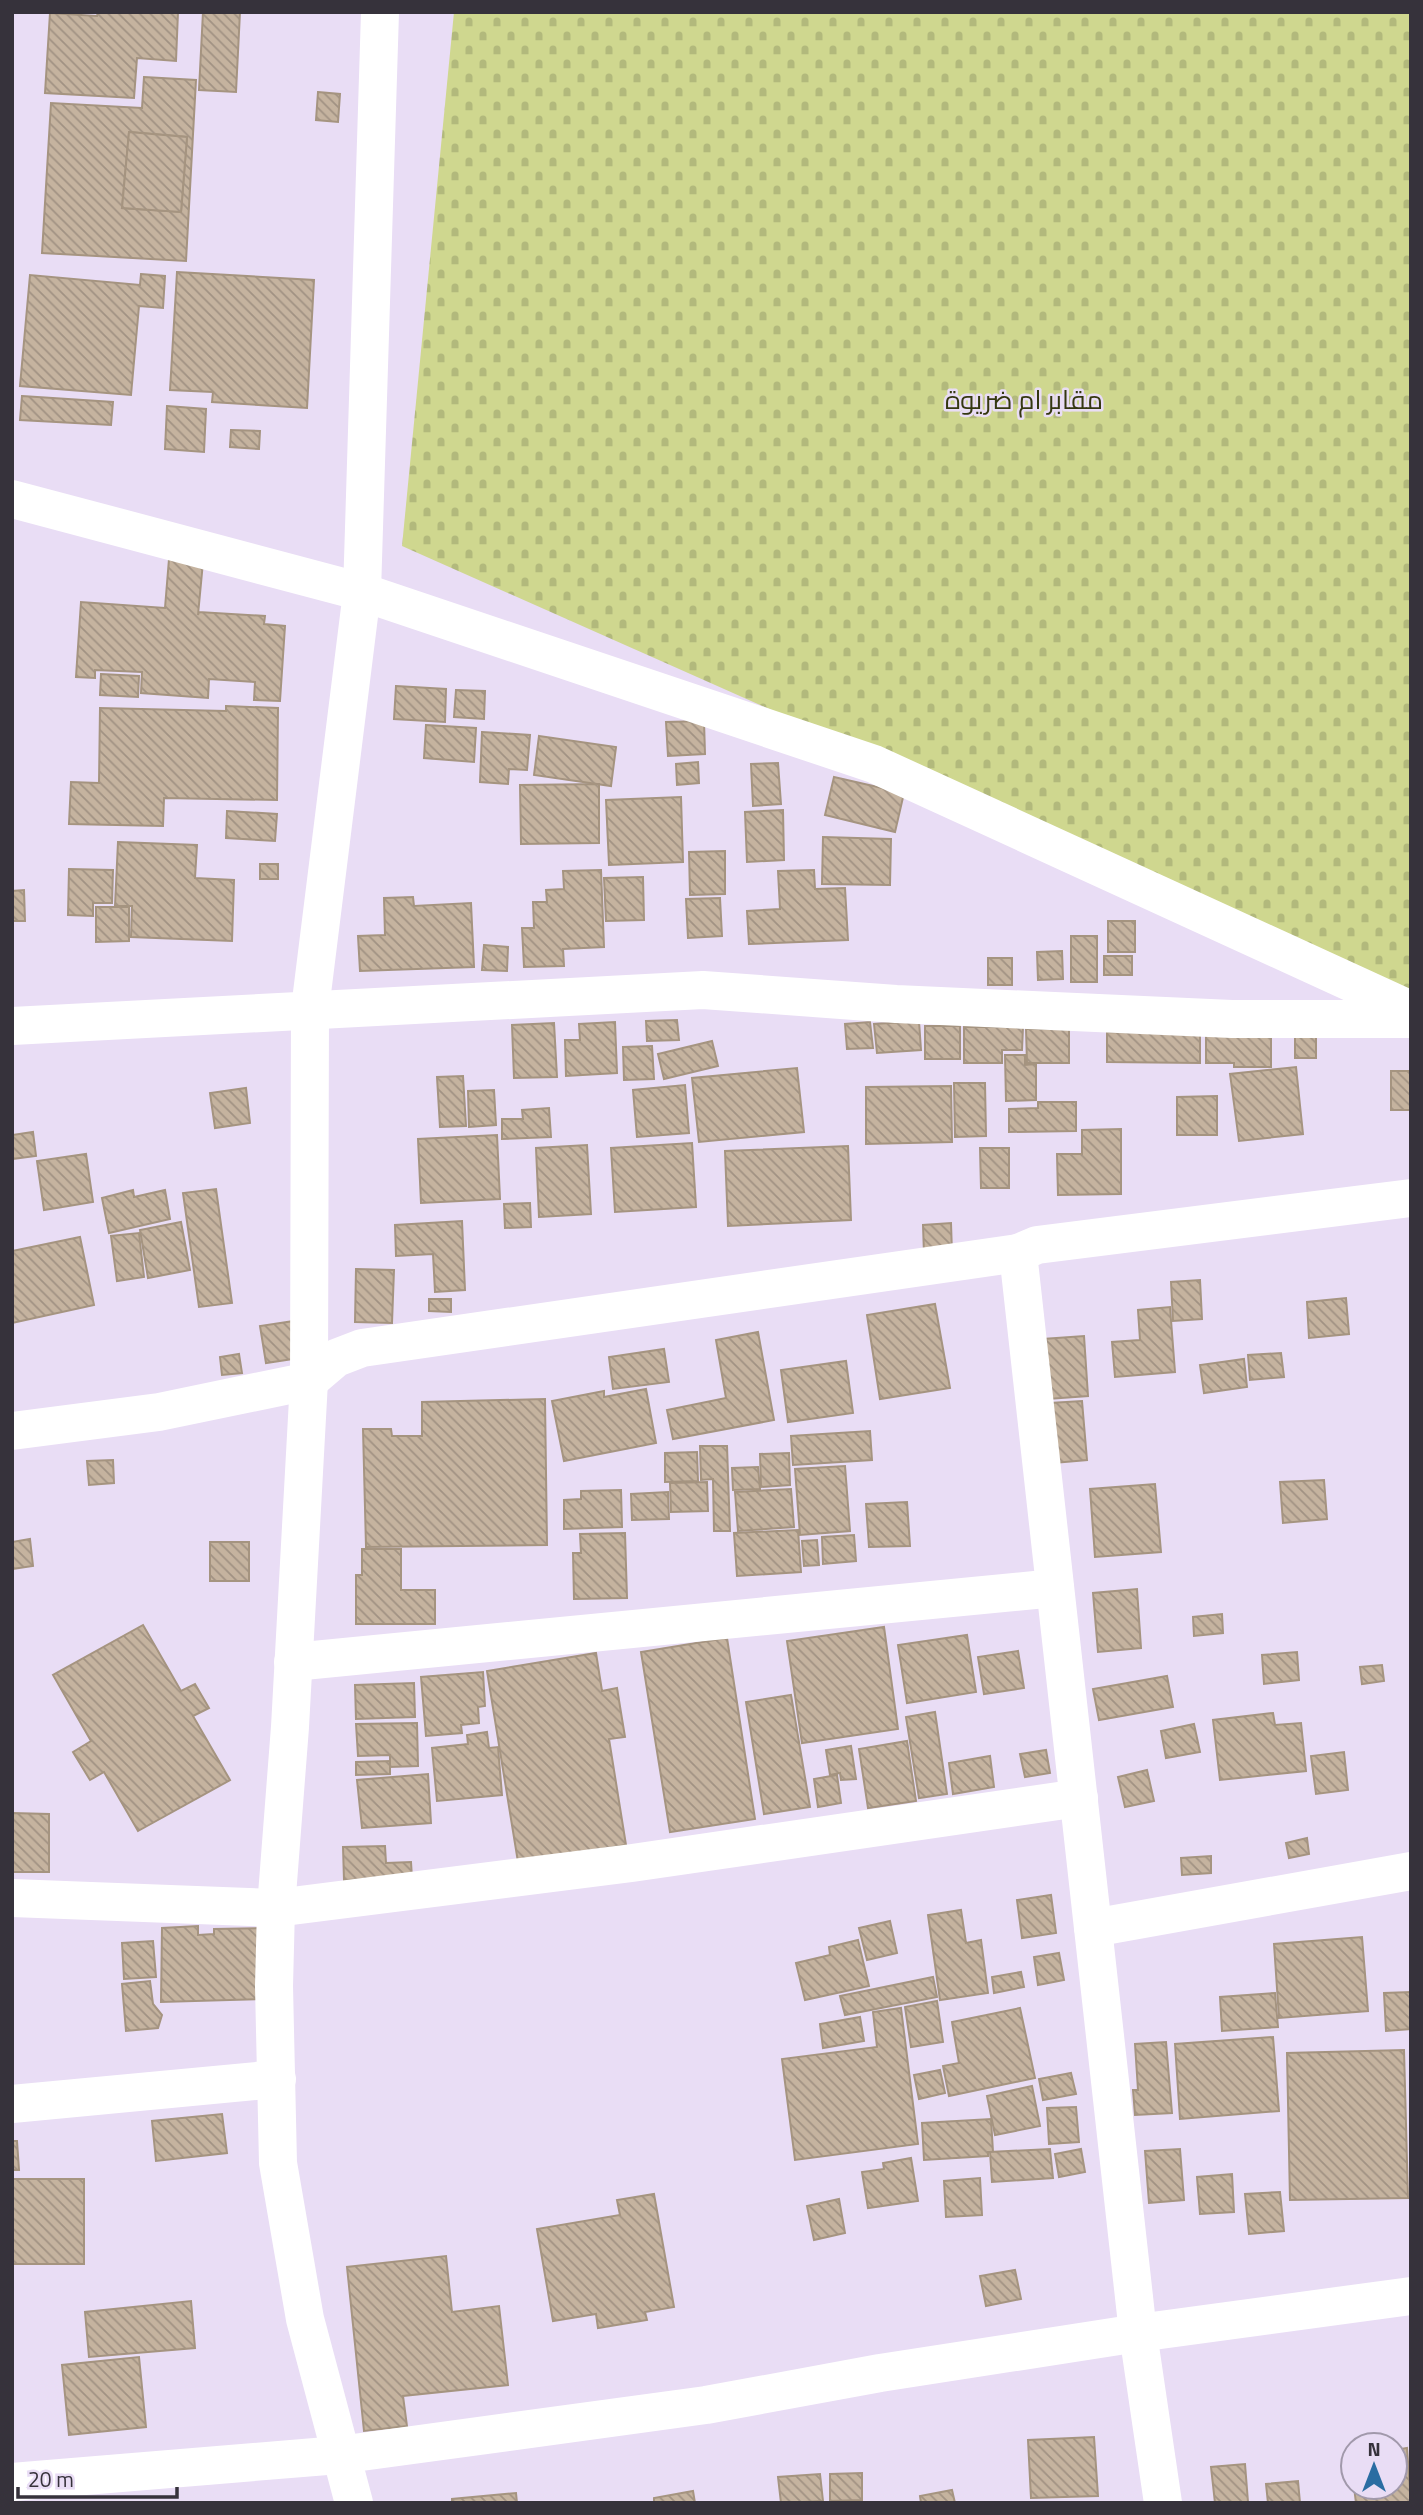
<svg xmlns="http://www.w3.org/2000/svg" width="1423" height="2515" font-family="'Titillium Web',Cairo,sans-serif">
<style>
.cemetery{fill:url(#cemetery-stones)}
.building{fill:url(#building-back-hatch);stroke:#a59480;stroke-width:2;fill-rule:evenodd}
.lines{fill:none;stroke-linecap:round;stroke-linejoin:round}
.minor{stroke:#fff;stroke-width:38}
.labels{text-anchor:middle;stroke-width:5;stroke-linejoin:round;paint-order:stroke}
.park-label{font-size:26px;fill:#343710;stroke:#e9ddf5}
</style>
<defs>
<pattern id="cemetery-stones" width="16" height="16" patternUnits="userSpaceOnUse" patternTransform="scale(1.75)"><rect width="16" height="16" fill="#cfd78f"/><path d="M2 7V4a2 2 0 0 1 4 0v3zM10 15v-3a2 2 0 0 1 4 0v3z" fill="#b2b97c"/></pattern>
<pattern id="building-back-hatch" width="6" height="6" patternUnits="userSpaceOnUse" patternTransform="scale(1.75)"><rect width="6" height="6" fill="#c5b39f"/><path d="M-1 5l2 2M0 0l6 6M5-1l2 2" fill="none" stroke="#a19283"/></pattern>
</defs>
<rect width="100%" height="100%" fill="#e9ddf5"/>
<polygon class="cemetery" points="454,12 1411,12 1411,994 402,546"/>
<g class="building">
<polygon points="98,12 178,12 176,61 137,58 134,98 45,93 50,13 97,16"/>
<polygon points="203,12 240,12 236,92 199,90"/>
<path d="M144 77 196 80 186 261 42 253 51 103 142 108ZM129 132 187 137 181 212 122 208Z"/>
<polygon points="318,92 340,94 338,122 316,120"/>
<polygon points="129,132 187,137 181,212 122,208"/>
<polygon points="177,272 314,280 307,408 212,402 213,392 170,390"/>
<polygon points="141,274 165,276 163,308 139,306 131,395 20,386 30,275 140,285"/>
<polygon points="22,396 113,402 111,425 20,420"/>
<polygon points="167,406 206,409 204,452 165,449"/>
<polygon points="231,430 260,431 259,449 230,447"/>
<polygon points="169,559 203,562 198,615 199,612 265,616 264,624 285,626 280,701 254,700 255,682 209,679 208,698 141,693 142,672 95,670 95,678 76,677 81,602 165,608"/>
<polygon points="101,674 139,676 138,697 100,695"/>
<polygon points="396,686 446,689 445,722 394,719"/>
<polygon points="456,690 485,691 484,719 454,717"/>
<polygon points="226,706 278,708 277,800 164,798 163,826 69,824 71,782 99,783 100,708 226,711"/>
<polygon points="704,721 705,754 668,756 666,722"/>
<polygon points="426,725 476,728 474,762 424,758"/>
<polygon points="482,732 530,735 527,770 509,769 508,784 480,782"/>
<polygon points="539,736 616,747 611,786 534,775"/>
<polygon points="698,762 699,783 677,785 676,764"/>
<polygon points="778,763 781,804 753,806 751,764"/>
<polygon points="834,777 904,793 895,832 825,815"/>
<polygon points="599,784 599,843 521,844 520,785"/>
<polygon points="681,797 683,862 609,865 606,800"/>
<polygon points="783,810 784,860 747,862 745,812"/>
<polygon points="227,811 277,814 275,841 226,838"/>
<polygon points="823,837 891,839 890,885 822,884"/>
<polygon points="118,842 197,845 195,878 234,880 232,941 131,937 132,906 115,906"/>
<polygon points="725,851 725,894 690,895 689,852"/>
<rect x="260" y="864" width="18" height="15"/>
<polygon points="69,869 113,870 112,903 93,903 93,916 68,915"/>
<polygon points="601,870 604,947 563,949 564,966 524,967 522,928 534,928 533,902 547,902 546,890 564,889 563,871"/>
<polygon points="814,870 815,889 845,888 848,940 749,944 747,911 780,909 778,871"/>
<polygon points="643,877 644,920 606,921 604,878"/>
<polygon points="24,890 25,921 12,921 12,891"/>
<polygon points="413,897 414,906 471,903 474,967 360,971 358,936 385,935 384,898"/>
<polygon points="720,898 722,936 688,938 686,899"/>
<polygon points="96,907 129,907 129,941 96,942"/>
<rect x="1108" y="921" width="27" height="31"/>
<rect x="1071" y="936" width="26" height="46"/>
<polygon points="484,945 508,947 507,971 482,970"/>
<polygon points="1062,951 1063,979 1038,980 1037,952"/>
<rect x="1104" y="956" width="28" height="19"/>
<rect x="988" y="958" width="24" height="27"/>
<polygon points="677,1020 679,1040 647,1041 646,1021"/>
<polygon points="919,1021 921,1050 877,1053 874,1024"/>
<polygon points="615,1022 617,1073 566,1076 565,1040 580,1040 579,1024"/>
<polygon points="870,1022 873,1048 847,1049 845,1024"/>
<polygon points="554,1023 557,1077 514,1078 512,1025"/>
<rect x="925" y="1026" width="35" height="33"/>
<polygon points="964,1027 1023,1027 1022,1050 1002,1050 1002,1063 964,1063"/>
<polygon points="1026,1029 1069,1029 1069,1063 1027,1063"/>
<polygon points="1107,1032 1200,1033 1200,1063 1107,1062"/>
<polygon points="1206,1034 1271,1034 1271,1067 1234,1067 1234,1063 1206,1063"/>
<rect x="1295" y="1035" width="21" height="23"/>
<polygon points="712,1041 718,1066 664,1079 658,1054"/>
<polygon points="652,1046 654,1079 624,1080 623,1047"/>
<polygon points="1005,1055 1025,1055 1025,1065 1036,1064 1036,1100 1006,1101"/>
<polygon points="1296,1067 1303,1134 1239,1141 1230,1074"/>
<polygon points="797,1068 804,1132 699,1142 692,1078"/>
<rect x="1391" y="1071" width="20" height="39"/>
<polygon points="463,1076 466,1126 440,1127 437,1077"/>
<polygon points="954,1083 985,1083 986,1136 955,1137"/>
<polygon points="685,1085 689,1133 637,1137 633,1090"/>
<polygon points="951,1086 952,1142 866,1144 866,1087"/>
<polygon points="246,1088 250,1123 215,1128 210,1093"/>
<polygon points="494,1090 496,1125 469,1127 468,1091"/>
<polygon points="1217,1096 1217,1135 1177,1135 1177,1097"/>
<polygon points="1038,1102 1076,1102 1076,1131 1009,1132 1009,1109 1038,1108"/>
<polygon points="549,1108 551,1137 502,1139 502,1119 523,1119 522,1110"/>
<polygon points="1121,1129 1121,1194 1058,1195 1057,1154 1082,1154 1082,1130"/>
<polygon points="33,1132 36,1156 12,1159 12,1135"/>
<polygon points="497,1135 500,1199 421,1203 418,1139"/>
<polygon points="692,1143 696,1207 615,1212 611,1148"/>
<polygon points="587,1145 591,1214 539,1217 536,1148"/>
<polygon points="848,1146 851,1220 728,1226 725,1151"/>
<polygon points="980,1148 1009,1148 1009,1188 981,1188"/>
<polygon points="86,1154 93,1202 44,1210 37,1161"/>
<polygon points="216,1189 232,1303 199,1307 183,1193"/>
<polygon points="133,1190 134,1197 165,1190 170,1219 109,1233 102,1198"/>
<polygon points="530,1203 531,1227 505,1228 504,1204"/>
<polygon points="462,1221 465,1290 435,1292 433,1254 396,1256 395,1225"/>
<polygon points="181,1222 190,1270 148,1278 140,1230"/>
<polygon points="951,1223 952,1253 924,1254 923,1225"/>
<polygon points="139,1233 144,1277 117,1281 111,1236"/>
<polygon points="80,1237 94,1305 12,1323 12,1251"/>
<polygon points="356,1269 394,1270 392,1323 355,1322"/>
<polygon points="1200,1280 1202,1319 1173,1321 1171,1282"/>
<polygon points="1346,1298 1349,1334 1309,1338 1307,1302"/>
<polygon points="429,1299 451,1299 451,1312 429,1311"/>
<polygon points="935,1304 950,1388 880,1399 867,1315"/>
<polygon points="1170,1307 1175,1372 1115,1377 1112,1342 1140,1340 1138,1310"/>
<polygon points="294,1321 300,1358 266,1363 260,1326"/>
<polygon points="758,1332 774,1420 673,1439 667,1410 726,1398 716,1340"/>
<polygon points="1084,1336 1088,1396 1048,1399 1043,1339"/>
<polygon points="664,1349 669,1382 613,1389 609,1357"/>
<polygon points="1281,1353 1284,1377 1250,1380 1248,1355"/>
<polygon points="239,1354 242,1373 222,1375 220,1357"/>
<polygon points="1244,1359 1247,1387 1204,1393 1200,1365"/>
<polygon points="846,1361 853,1413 788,1422 781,1370"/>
<polygon points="646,1389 656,1443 564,1461 552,1401 604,1391 604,1397"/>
<polygon points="545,1399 547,1545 366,1547 363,1429 391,1429 392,1436 422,1436 422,1402"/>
<polygon points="1082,1401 1087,1460 1054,1463 1050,1403"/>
<polygon points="870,1431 872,1460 793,1465 791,1436"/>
<polygon points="700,1446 727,1446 730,1531 714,1531 713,1479 701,1480"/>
<polygon points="697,1452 698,1481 665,1482 665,1453"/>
<polygon points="789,1453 790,1485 761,1487 760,1454"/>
<polygon points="113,1460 114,1483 89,1485 87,1461"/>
<polygon points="845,1466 850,1531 800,1535 795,1469"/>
<polygon points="758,1467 760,1489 733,1490 732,1468"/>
<polygon points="1324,1480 1327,1519 1283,1523 1280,1482"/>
<polygon points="707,1482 708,1511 671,1512 670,1483"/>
<polygon points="1155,1484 1161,1552 1095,1557 1090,1489"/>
<polygon points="791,1489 794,1527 738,1531 735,1492"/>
<polygon points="621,1490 622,1527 564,1529 564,1500 581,1499 581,1491"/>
<polygon points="668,1492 669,1519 632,1520 631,1494"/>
<polygon points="907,1502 910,1546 869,1547 866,1504"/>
<polygon points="798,1530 801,1572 737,1576 734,1533"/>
<polygon points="625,1533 627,1598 574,1599 573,1553 581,1553 580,1534"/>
<polygon points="854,1535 856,1561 823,1564 822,1537"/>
<polygon points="30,1539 33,1566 12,1569 12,1542"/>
<polygon points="817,1540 819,1565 804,1566 802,1541"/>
<rect x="210" y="1542" width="39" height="39"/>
<polygon points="362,1549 401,1549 401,1590 435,1590 435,1624 356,1624 356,1575 362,1575"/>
<polygon points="1137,1589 1141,1648 1098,1652 1093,1593"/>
<polygon points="1222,1614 1223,1633 1194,1636 1193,1617"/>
<polygon points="143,1625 181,1691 195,1684 209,1708 193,1716 230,1780 138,1831 104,1772 90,1780 73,1752 91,1741 53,1675"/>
<polygon points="884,1627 898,1729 802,1743 787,1641"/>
<polygon points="967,1635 976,1692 907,1703 898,1645"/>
<polygon points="727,1638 755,1819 670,1832 641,1652"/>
<polygon points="1018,1651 1024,1688 984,1694 978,1657"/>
<polygon points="1297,1652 1299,1680 1264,1684 1262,1655"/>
<polygon points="596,1653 602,1691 617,1688 625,1737 609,1739 626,1845 518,1862 487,1671"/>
<polygon points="1382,1665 1384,1681 1362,1684 1360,1667"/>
<polygon points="483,1672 485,1706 478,1707 479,1723 461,1725 462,1733 426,1736 421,1677"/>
<polygon points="1167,1676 1173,1707 1099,1720 1093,1689"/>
<polygon points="414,1683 415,1717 356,1719 355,1685"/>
<polygon points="791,1695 810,1807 764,1814 746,1702"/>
<polygon points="935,1712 947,1794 919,1798 906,1717"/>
<polygon points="1273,1713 1275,1725 1301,1723 1306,1771 1220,1780 1213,1720"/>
<polygon points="417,1723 418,1766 390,1767 390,1755 358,1756 356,1724"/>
<polygon points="1194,1724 1200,1752 1166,1758 1161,1731"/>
<polygon points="487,1732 489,1748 498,1747 502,1795 437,1801 432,1748 468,1744 467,1735"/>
<polygon points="907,1741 916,1801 868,1808 859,1749"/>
<polygon points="851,1746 856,1779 841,1780 840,1773 830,1775 826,1750"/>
<polygon points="1046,1750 1050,1773 1025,1777 1020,1754"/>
<polygon points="1344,1752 1348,1790 1316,1794 1311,1756"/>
<polygon points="990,1756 994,1787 953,1794 949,1763"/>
<polygon points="390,1761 390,1774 356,1775 356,1762"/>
<polygon points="1147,1770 1154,1801 1125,1807 1118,1777"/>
<polygon points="428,1774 431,1823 362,1828 357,1780"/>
<polygon points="837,1775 841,1803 818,1807 814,1779"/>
<polygon points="12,1813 49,1814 49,1872 12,1872"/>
<polygon points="1307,1838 1309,1854 1289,1858 1286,1843"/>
<polygon points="385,1846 386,1863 411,1862 412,1878 344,1880 343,1847"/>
<polygon points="1211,1856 1211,1873 1182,1875 1181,1858"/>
<polygon points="1051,1895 1056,1933 1022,1938 1017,1900"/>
<polygon points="961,1910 966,1943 981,1940 988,1993 940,2000 928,1915"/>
<polygon points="890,1921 897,1953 867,1960 859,1928"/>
<polygon points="198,1926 198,1935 214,1934 214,1929 264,1928 266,1999 161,2002 162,1928"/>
<polygon points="1362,1937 1368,2011 1279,2018 1274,1944"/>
<polygon points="858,1940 869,1986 805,2000 796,1963 830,1955 829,1947"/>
<polygon points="153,1941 156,1977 124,1979 122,1943"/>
<polygon points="1059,1953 1064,1980 1038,1985 1034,1957"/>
<polygon points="1021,1972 1024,1987 994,1993 992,1977"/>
<polygon points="933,1977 937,1997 845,2015 840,1996"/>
<polygon points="150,1981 153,2004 162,2015 158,2028 126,2031 122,1984"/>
<polygon points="1411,1992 1411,2029 1386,2031 1384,1993"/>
<polygon points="1275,1993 1278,2027 1222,2031 1220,1997"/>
<polygon points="937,2001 943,2042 911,2047 905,2007"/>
<polygon points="901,2008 918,2144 795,2160 782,2059 877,2047 873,2012"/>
<polygon points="1020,2008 1035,2078 949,2096 943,2066 959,2063 952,2022"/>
<polygon points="860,2017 864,2041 823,2048 820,2024"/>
<polygon points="1273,2037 1279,2111 1180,2119 1175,2044"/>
<polygon points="1166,2042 1172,2113 1135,2115 1133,2090 1138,2090 1135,2044"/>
<polygon points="1404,2050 1408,2198 1290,2200 1287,2053"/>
<polygon points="940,2070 945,2093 919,2099 914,2075"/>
<polygon points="1071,2073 1076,2094 1043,2100 1039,2079"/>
<polygon points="1032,2086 1040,2126 995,2135 987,2096"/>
<polygon points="1076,2107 1079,2142 1049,2144 1047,2108"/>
<polygon points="222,2114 227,2153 156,2161 152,2121"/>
<polygon points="991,2119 993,2152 988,2152 988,2156 924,2160 922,2123"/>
<polygon points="12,2141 17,2141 19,2170 12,2170"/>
<polygon points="1050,2149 1053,2178 992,2182 990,2152"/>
<polygon points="1081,2149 1085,2172 1059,2177 1055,2154"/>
<polygon points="1180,2149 1184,2200 1149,2203 1145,2151"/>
<polygon points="911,2158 918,2201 868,2208 862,2172 884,2169 883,2163"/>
<polygon points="1232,2174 1234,2212 1200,2214 1197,2177"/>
<polygon points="980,2178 982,2215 946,2217 944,2181"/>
<rect x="12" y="2179" width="72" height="85"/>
<polygon points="1280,2192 1284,2231 1249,2234 1245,2194"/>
<polygon points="654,2194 674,2307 645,2312 647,2320 598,2328 596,2314 553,2321 537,2229 620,2215 617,2200"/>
<polygon points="839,2199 845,2233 814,2240 807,2206"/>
<polygon points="446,2256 452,2312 499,2306 508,2385 403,2396 407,2426 364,2431 347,2267"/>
<polygon points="1015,2270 1021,2299 986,2306 980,2276"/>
<polygon points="191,2301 195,2348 89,2357 85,2312"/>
<polygon points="139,2357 146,2427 69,2435 62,2365"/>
<polygon points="1094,2437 1098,2496 1031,2498 1028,2440"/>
<polygon points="1407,2448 1411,2503 1356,2503 1354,2487 1395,2487 1395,2450"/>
<polygon points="1245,2464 1248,2502 1215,2503 1211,2467"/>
<polygon points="862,2473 862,2500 830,2501 830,2474"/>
<polygon points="820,2474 823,2501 781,2503 778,2477"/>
<polygon points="1298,2481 1300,2503 1268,2503 1266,2484"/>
<polygon points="952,2490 955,2503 921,2503 920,2496"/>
<polygon points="693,2491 695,2503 654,2503 654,2498"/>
<polygon points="516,2493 517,2503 452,2503 452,2499"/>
</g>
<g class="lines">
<g class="minor">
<polyline points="12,499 362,592 874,764 1411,1010"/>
<polyline points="12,1026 703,990 896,1004 1232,1019 1411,1019"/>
<polyline points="1018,1253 1138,2333 1163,2503"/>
<polyline points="12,1431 159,1412 309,1381 336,1358 362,1348 1018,1253 1037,1245 1411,1198"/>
<polyline points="293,1662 1055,1588"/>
<polyline points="12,1898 276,1908 632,1863 1079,1798"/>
<polyline points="1093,1928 1411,1871"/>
<polyline points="12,2104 277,2079"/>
<polyline points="12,2482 339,2455 706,2405 880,2373 1138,2333 1411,2296"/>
<polyline points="354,2503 305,2319 278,2163 274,1986 276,1908 290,1727 309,1381 310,1009 362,592 380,12"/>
</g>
</g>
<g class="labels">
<g class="park-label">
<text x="1024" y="409">مقابر ام ضريوة</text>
</g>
</g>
<rect width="1423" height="2515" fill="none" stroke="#36323b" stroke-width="28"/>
<g transform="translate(1374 2466)"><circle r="33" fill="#e9ddf5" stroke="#a199ab" stroke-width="2"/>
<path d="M0-5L12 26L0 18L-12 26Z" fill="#2a6da2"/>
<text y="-10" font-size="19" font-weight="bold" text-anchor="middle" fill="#36323b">N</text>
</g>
<path d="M18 2487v10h159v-10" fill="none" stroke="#36323b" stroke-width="3.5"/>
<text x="28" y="2487" font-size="21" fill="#36323b" stroke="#e9ddf5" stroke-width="5" paint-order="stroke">20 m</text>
</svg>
